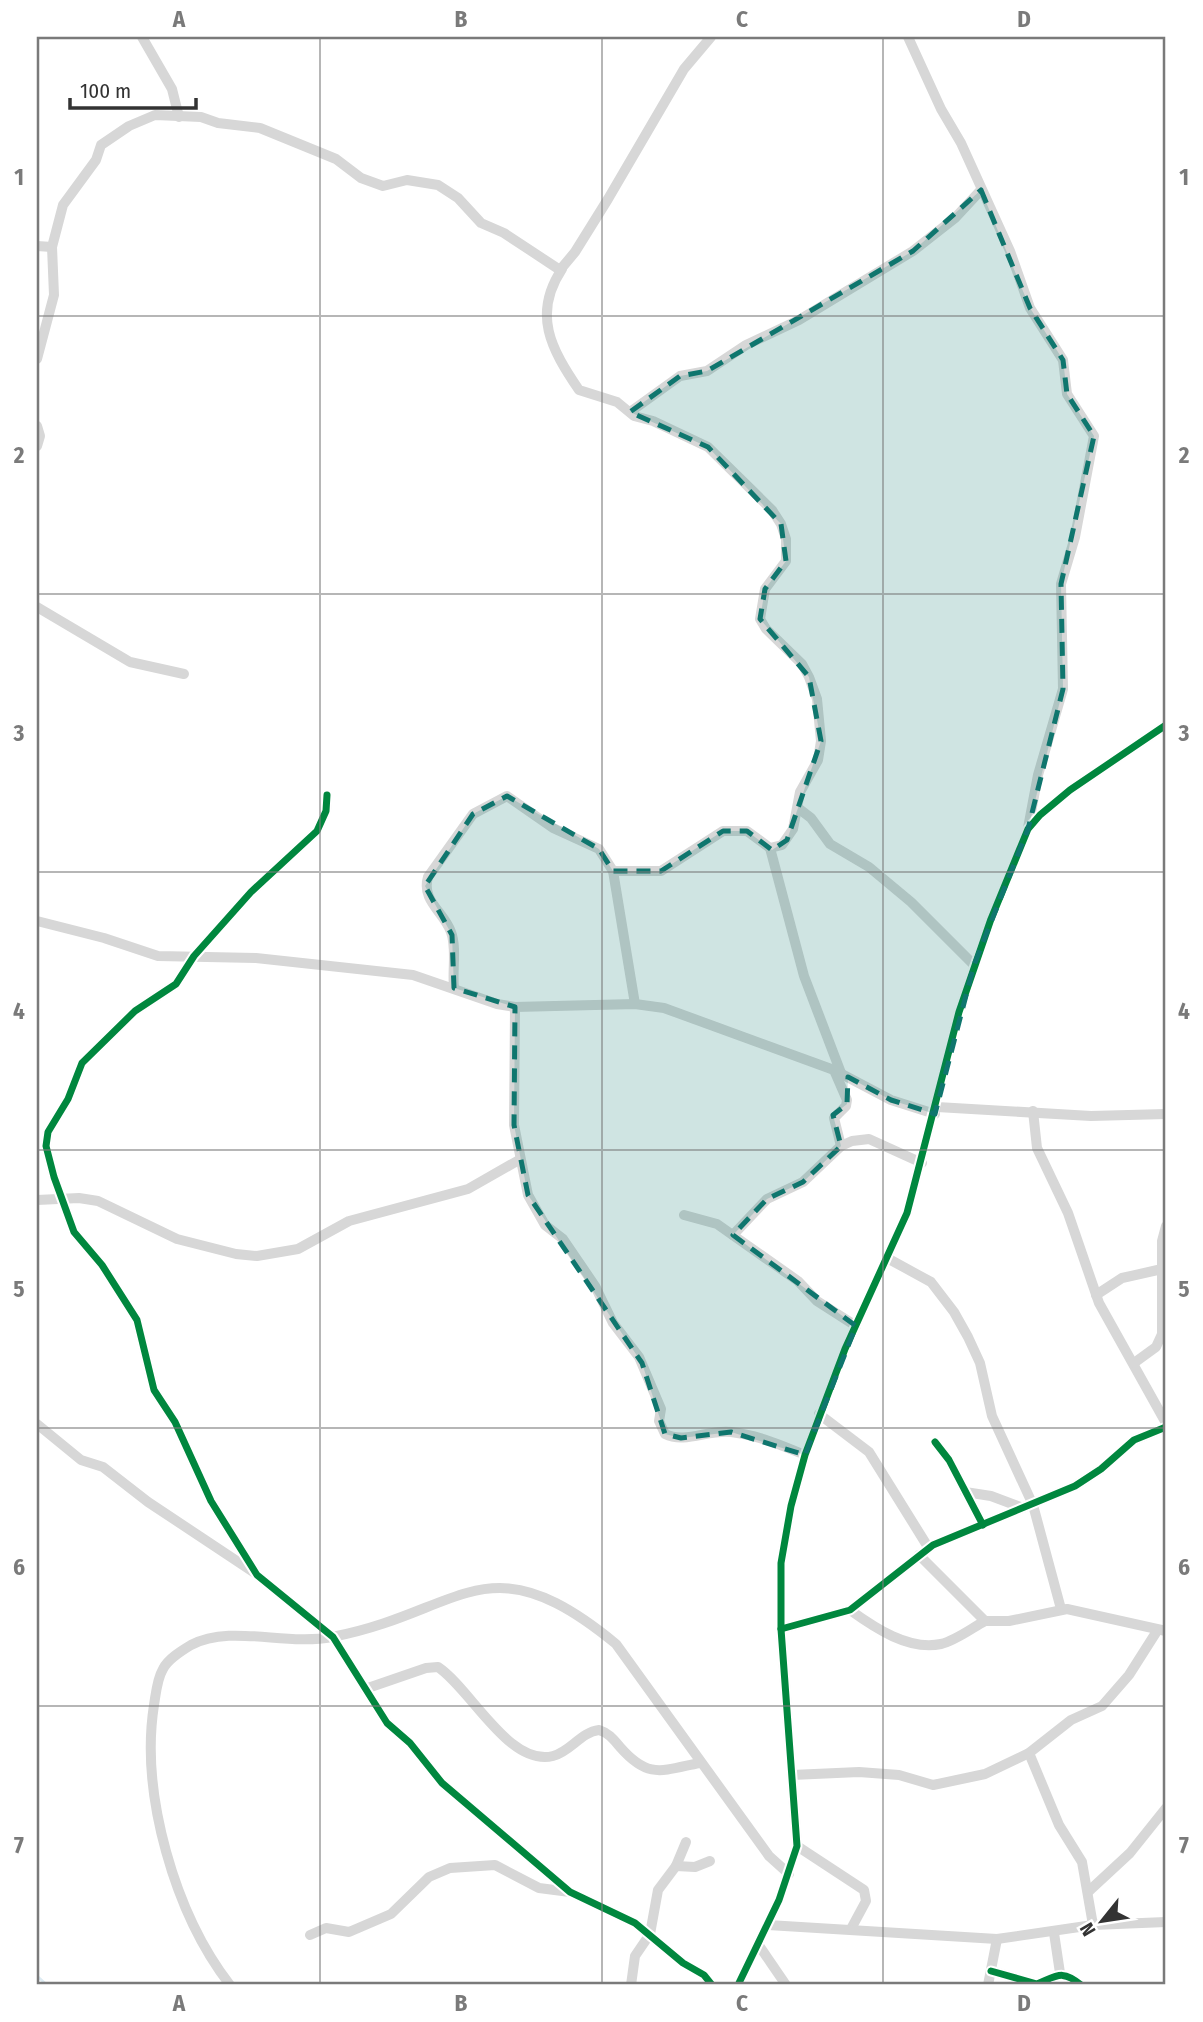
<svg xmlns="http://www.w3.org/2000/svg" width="1203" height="2022" font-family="'Fira Sans Condensed',sans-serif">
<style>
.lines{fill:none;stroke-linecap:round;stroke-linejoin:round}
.stream{stroke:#ddebf3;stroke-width:2.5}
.minor{stroke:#d7d7d7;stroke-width:10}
.cycleway-casing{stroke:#fff;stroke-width:11}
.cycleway{stroke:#00873e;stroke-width:7}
.marked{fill:#0f766e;fill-opacity:0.2;stroke:#0f766e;stroke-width:5;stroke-dasharray:14 9;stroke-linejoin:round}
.grid{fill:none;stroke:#7a7a7a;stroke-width:2;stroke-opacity:0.55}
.neatline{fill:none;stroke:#7a7a7a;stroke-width:2.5}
.grid-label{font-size:23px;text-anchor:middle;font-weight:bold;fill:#7a7a7a}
</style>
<rect width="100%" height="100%" fill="#fff"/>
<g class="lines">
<polyline class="stream" points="37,1976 47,1985"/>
<g class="minor">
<polyline points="142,37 172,89 179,117"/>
<polyline points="908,37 941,109 961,143 1010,251 1030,308 1063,360 1067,394 1094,436 1075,537 1061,584 1063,689 1038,775 1028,828"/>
<polyline points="37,246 52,247"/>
<path d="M562 269C532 314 551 349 579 390L617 402 634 416 653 421 708 447 772 510 781 524 786 539V561L765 589 760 619 766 629 802 664 809 677 817 699 821 741 818 760 800 792 793 829 782 845 770 848 747 831H723L661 871H613"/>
<polyline points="37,359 54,295 52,247 63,205 96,160 101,145 129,126 155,115 201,117 218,123 260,128 336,159 361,178 383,186 407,180 438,185 458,198 481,223 504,233 560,270 575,252 608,199 684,69 711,37"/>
<polyline points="630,412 680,376 707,371 746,345 799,320 913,251 955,218 981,190"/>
<polyline points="37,426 40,436 37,446"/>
<polyline points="37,607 130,662 184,674"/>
<polyline points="327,795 326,811 317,831 251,892 194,956 176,984 135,1011 82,1063 68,1099 48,1132 46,1146 54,1177 74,1232 102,1265 137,1320 154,1390 175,1422 211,1501 257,1575 333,1637 387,1723 410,1743 442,1783 570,1892 635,1923 683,1963 704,1975 712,1985"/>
<polyline points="798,808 811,818 830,844 869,867 911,902 974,965"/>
<polyline points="770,848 804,976 841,1073"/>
<polyline points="37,921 104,938 158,956 256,958 413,975 497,1004 515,1007 635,1004 664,1008 834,1070 891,1100 935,1114"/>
<path d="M454 988C452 971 457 948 451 932 444 912 421 901 428 877L473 814 507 796 553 828 599 849 613 871 635 1004"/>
<path d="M515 1007 514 1125 528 1195 545 1225 563 1239 595 1286 613 1323 639 1357 661 1409 659 1421 665 1434C685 1444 709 1429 731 1432 757 1435 781 1445 805 1455"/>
<polyline points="834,1070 847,1100 846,1106 834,1118 841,1146"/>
<polyline points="937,1107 1091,1116 1166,1114"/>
<polyline points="1033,1111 1037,1148 1068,1213 1099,1303 1166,1423"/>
<polyline points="37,1200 79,1198 98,1201 177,1239 236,1254 257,1256 298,1249 349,1221 468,1189 519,1160"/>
<polyline points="684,1215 717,1224 798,1281 817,1301 856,1326"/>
<polyline points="733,1235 767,1199 803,1182 841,1146 852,1141 869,1139 922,1163"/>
<polyline points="887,1258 931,1282 954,1312 968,1337 980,1363 992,1416 1033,1505 1061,1609"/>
<polyline points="1096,1295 1122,1278 1162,1269"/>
<polyline points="1134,1363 1156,1347 1162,1334 1162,1241 1166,1226"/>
<polyline points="819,1414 869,1452 928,1547"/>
<polyline points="37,1424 81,1460 103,1467 148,1502 255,1573"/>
<polyline points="935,1442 949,1460 983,1525"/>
<polyline points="965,1492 991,1496 1023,1508"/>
<polyline points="919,1555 985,1621 1009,1621 1067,1609 1166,1631"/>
<path d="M850 1610C875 1628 909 1651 941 1644 955 1641 972 1628 985 1621"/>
<polyline points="781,1629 850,1610 933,1545 1075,1486 1101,1469 1134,1440 1166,1427"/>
<path d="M365 1689 426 1668 438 1667C471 1689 509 1767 553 1756 570 1752 581 1732 599 1730 609 1733 614 1740 620 1747 648 1779 661 1771 699 1763"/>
<polyline points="1029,1753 1059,1825 1082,1862 1093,1925"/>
<polyline points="792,1775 859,1772 899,1775 933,1785 985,1774 1029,1753 1071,1720 1102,1706 1129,1675 1157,1631"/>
<polyline points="797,1846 864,1890 866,1901 852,1927"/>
<polyline points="676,1866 695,1867 710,1861"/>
<polyline points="1089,1891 1130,1853 1166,1808"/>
<polyline points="768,1925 997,1939 1093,1925 1166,1922"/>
<polyline points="1054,1933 1060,1973"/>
<polyline points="310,1935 326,1928 349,1932 391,1914 429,1877 450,1868 495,1865 539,1888 570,1892"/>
<polyline points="758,1944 786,1985"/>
<path d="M991 1971 1037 1984C1057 1976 1062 1969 1081 1985"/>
<path d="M230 1985C175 1914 140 1794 154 1705 156 1693 157 1679 163 1669 168 1659 181 1651 191 1645 231 1624 285 1646 332 1637 463 1612 486 1537 616 1644L769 1856 789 1874"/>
<polyline points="631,1985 635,1956 650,1934 658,1890 676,1866 686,1842"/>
<polyline points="738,1985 779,1900 797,1846 781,1629 781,1563 791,1506 805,1455 845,1349 907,1213 959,1012 991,919 1028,829 1040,815 1070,790 1166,725"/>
<polyline points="988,1985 997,1939"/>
</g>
<g class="cycleway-casing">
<g id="cycleway">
<polyline points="327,795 326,811 317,831 251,892 194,956 176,984 135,1011 82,1063 68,1099 48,1132 46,1146 54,1177 74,1232 102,1265 137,1320 154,1390 175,1422 211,1501 257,1575 333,1637 387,1723 410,1743 442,1783 570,1892 635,1923 683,1963 704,1975 712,1985"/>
<polyline points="935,1442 949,1460 983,1525"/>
<polyline points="781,1629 850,1610 933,1545 1075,1486 1101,1469 1134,1440 1166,1427"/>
<path d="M991 1971 1037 1984C1057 1976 1062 1969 1081 1985"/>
<polyline points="738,1985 779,1900 797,1846 781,1629 781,1563 791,1506 805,1455 845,1349 907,1213 959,1012 991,919 1028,829 1040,815 1070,790 1166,725"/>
</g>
</g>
<use href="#cycleway" class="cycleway"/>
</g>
<path class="marked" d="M981 190 1030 308 1063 360 1067 394 1094 436 1061 584 1063 689 1028 829 974 965 935 1114 891 1100 848 1077 847 1104 833 1115 841 1146 803 1182 767 1199 733 1235 856 1326 805 1455 731 1432 681 1438 665 1434 642 1363 528 1195 514 1125 515 1007 454 988 452 935 425 886 473 814 507 796 599 849 613 871H661L723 831H747L772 850 787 840 821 741 809 677 760 619 765 589 786 561 781 524 708 447 630 412 680 376 707 371 913 251Z"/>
<path class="grid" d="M320 37V1985M602 37V1985M883 37V1985M37 316H1166M37 594H1166M37 872H1166M37 1150H1166M37 1428H1166M37 1706H1166"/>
<rect width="1203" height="2022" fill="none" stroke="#ffffff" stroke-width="77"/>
<g transform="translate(1102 1921) rotate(240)" stroke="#ffffff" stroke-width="5" paint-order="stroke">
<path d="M0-5L12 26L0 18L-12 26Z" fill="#333333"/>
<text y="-10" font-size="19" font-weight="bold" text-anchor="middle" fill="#333333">N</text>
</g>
<path d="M70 98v10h126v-10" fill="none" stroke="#333333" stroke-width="3.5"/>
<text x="80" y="98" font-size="21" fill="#333333" stroke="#ffffff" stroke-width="5" paint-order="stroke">100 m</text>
<rect x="38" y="38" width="1126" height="1945" class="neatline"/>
<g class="grid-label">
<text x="179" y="27">A</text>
<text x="461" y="27">B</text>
<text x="742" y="27">C</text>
<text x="1024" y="27">D</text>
<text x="19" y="185">1</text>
<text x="1184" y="185">1</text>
<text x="19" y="463">2</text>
<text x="1184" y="463">2</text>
<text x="19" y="741">3</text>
<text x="1184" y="741">3</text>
<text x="19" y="1019">4</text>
<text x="1184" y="1019">4</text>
<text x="19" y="1297">5</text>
<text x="1184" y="1297">5</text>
<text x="19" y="1575">6</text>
<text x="1184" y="1575">6</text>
<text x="19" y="1853">7</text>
<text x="1184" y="1853">7</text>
<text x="179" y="2011">A</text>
<text x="461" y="2011">B</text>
<text x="742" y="2011">C</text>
<text x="1024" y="2011">D</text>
</g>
</svg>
